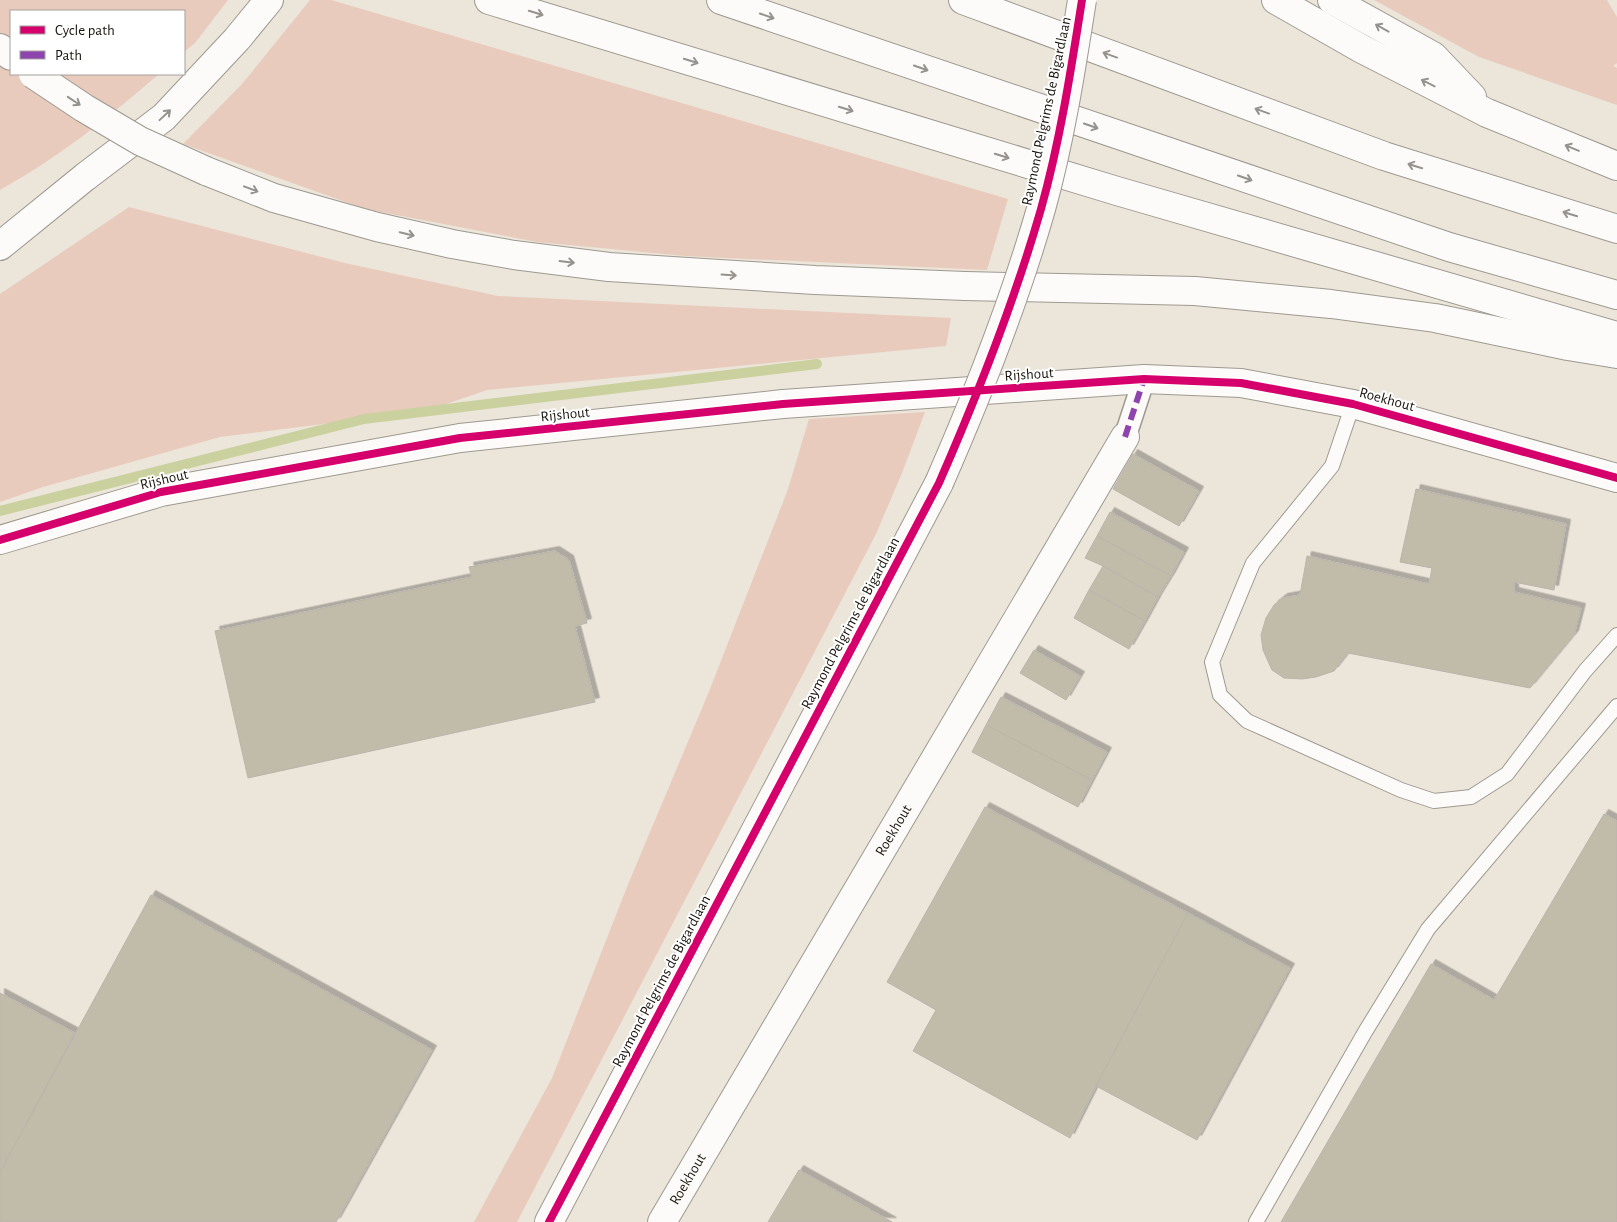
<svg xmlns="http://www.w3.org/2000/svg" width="1617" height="1222" font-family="'Alegreya Sans',sans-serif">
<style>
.green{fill:#e8cbbd}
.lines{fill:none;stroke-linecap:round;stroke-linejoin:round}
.stream{stroke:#cad19e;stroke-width:10}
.building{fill:#c1bba9;stroke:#b9b5ac;filter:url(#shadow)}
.service-casing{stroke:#9e9990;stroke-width:16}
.pedestrian-casing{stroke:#9e9990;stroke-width:24}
.minor-casing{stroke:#9e9990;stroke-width:30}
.motorway-casing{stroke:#9e9990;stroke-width:30}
.service{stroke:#fcfbf9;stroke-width:14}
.pedestrian{stroke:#fcfbf9;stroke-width:21}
.minor{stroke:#fcfbf9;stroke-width:28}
.motorway{stroke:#fcfbf9;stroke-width:28}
.minor-bridge-casing{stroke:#9e9990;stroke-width:30;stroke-linecap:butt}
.motorway-bridge-casing{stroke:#9e9990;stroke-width:30;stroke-linecap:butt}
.minor-bridge{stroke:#fcfbf9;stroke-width:28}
.motorway-bridge{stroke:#fcfbf9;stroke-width:28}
.quiet{stroke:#8e44ad;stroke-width:6;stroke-dasharray:12 6;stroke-linecap:butt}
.cycleway-casing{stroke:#fff;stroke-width:11}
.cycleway{stroke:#d6006c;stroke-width:8}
.oneway{stroke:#96938f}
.labels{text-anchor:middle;stroke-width:4;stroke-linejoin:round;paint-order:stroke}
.street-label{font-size:15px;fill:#19140d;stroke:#fff}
</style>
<defs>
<filter id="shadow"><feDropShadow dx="4.5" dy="-4.5" stdDeviation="0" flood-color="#0004"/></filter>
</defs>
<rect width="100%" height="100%" fill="#ece5da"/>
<g class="green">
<path d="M0 0H228L195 43 184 52V11H11V74H159C109 117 58 158 0 190Z"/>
<polygon points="310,0 331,0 1008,199 987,270 685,256 537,242 365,209 183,144 242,84"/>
<polygon points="1374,0 1607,0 1617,17 1617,63 1613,66 1617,68 1617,105 1479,57"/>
<polygon points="129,207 345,263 498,296 951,318 946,346 487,390 426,411 220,437 43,487 0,502 0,294"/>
<polygon points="925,412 902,473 876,534 517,1222 474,1222 552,1078 629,882 708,694 787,492 809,419"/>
</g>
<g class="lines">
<polyline class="stream" points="0,511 364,419 817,364"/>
</g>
<g class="building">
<polygon points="1133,454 1199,491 1179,526 1113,489"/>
<polygon points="1416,489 1566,524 1554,590 1514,582 1514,592 1581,608 1574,635 1530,688 1348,653 1334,671 1316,677 1302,679 1284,678 1272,670 1263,650 1261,635 1266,618 1274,605 1283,598 1300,595 1307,556 1429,584 1432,568 1400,562"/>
<polygon points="1110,512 1184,552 1171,576 1097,536"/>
<polygon points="1097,536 1171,576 1158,597 1103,566 1085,558"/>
<polygon points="555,551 569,560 587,623 575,626 595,702 248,778 215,631 472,577 469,567"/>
<polygon points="1103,566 1158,597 1145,621 1089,590"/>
<polygon points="1089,590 1145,621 1129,649 1074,618"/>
<polygon points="1034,650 1080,676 1066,700 1020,673"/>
<polygon points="1001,697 1107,752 1092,780 986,725"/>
<polygon points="986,725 1092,780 1078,807 972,752"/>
<polygon points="985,807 1188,913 1096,1086 1070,1138 913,1051 936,1010 887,982"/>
<polygon points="1604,814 1617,821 1617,1222 1281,1222 1431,964 1494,1000"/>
<polygon points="151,895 432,1050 336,1222 0,1222 0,1172"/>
<polygon points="1188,913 1290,968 1197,1140 1096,1086"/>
<polygon points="0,993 75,1033 0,1172"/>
<polygon points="799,1170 892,1222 768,1222"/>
</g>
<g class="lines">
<g class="service-casing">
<g id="service">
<polyline points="1353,404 1332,466 1253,563 1212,662 1220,695 1247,721 1401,790 1434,801 1471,797 1507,774 1585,671 1617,635"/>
<polyline points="1256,1222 1365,1032 1428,929 1617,706"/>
</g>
</g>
<g class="pedestrian-casing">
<polyline id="pedestrian" points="1125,437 1144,379"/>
</g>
<g class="minor-casing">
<g id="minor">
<polyline points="0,540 161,492 460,438 783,404 1144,379 1241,383 1353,404 1617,478"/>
<polyline points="549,1222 939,483"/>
<path id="s1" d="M662 1222 1125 437"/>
</g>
</g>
<g class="motorway-casing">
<g id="motorway">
<polyline points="489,0 1117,191 1617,336"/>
<polyline points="721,0 1449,247 1617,295"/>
<polyline points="963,0 1384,156 1617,229"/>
<polyline points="1276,0 1362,49 1487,113 1617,166"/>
<polyline points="1332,0 1433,56 1472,97"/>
<polyline points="0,48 11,56"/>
<polyline points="206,171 274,198 377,227 452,244 514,255 609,267 815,280 965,286 1195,291 1331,304 1435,318 1568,346 1617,354"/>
<polyline points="0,246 85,177 164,117 237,39 269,0"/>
</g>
</g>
<use href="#service" class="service"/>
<use href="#pedestrian" class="pedestrian"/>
<use href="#minor" class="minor"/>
<use href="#motorway" class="motorway"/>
<g class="minor-bridge-casing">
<path id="minor-bridge" d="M939 483C978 394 1014 303 1041 209 1060 141 1071 70 1082 0"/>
</g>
<g class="motorway-bridge-casing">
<polyline id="motorway-bridge" points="33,74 84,108 140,141 206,171"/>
</g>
<use href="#minor-bridge" class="minor-bridge"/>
<use href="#motorway-bridge" class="motorway-bridge"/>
<polyline class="quiet" points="1125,437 1144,379"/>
<g class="cycleway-casing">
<g id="cycleway">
<polyline points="0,540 161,492 460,438 783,404 1144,379 1241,383 1353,404 1617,478"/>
<path d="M549 1222 939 483C978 394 1014 303 1041 209 1060 141 1071 70 1082 0"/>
</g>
</g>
<use href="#cycleway" class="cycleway"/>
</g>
<defs><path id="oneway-shaft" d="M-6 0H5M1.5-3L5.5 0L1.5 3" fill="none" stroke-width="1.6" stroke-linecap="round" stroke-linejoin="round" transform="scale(1.25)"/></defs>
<g class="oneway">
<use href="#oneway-shaft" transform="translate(536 13) rotate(17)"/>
<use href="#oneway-shaft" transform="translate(767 16) rotate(19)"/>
<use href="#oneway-shaft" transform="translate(1382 28) rotate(-151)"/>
<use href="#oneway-shaft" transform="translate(1110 55) rotate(-160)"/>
<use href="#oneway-shaft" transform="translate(691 61) rotate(17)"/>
<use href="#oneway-shaft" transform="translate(921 68) rotate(19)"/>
<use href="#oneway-shaft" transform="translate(1428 83) rotate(-153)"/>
<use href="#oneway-shaft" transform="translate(74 101) rotate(34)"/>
<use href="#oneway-shaft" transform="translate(846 109) rotate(17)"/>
<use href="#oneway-shaft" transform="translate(1262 111) rotate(-160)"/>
<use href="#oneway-shaft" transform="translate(165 115) rotate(-43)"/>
<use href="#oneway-shaft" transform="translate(1091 126) rotate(19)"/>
<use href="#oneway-shaft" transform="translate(1572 148) rotate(-157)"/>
<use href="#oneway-shaft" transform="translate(1002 156) rotate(17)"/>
<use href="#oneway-shaft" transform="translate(1415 166) rotate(-163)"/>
<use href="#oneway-shaft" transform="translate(1245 178) rotate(19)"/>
<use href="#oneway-shaft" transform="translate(251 189) rotate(21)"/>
<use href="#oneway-shaft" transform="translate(1570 214) rotate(-163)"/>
<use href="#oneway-shaft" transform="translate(407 234) rotate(13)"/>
<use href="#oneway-shaft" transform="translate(567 262) rotate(7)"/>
<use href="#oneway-shaft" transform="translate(729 275) rotate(4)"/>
</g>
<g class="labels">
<g class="street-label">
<text transform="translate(1046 111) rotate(-78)" y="5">Raymond Pelgrims de Bigardlaan</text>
<text transform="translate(1029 374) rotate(-4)" y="5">Rijshout</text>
<text transform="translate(1387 399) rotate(15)" y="5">Roekhout</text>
<text transform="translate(565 414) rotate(-6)" y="5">Rijshout</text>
<text transform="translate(164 479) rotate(-13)" y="5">Rijshout</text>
<text transform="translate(850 623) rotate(-62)" y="5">Raymond Pelgrims de Bigardlaan</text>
<text dy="5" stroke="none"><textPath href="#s1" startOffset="455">Roekhout</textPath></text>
<text transform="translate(661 981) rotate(-62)" y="5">Raymond Pelgrims de Bigardlaan</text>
<text dy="5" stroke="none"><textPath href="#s1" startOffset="50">Roekhout</textPath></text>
</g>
</g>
<rect x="10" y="10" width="175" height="65" fill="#ffffff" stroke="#a3a19e"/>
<rect x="20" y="26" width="25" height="8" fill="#d6006c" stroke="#a3a19e"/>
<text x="55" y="35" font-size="15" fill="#19140d">Cycle path</text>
<rect x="20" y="51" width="25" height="8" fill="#8e44ad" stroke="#a3a19e"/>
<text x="55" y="60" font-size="15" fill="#19140d">Path</text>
</svg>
